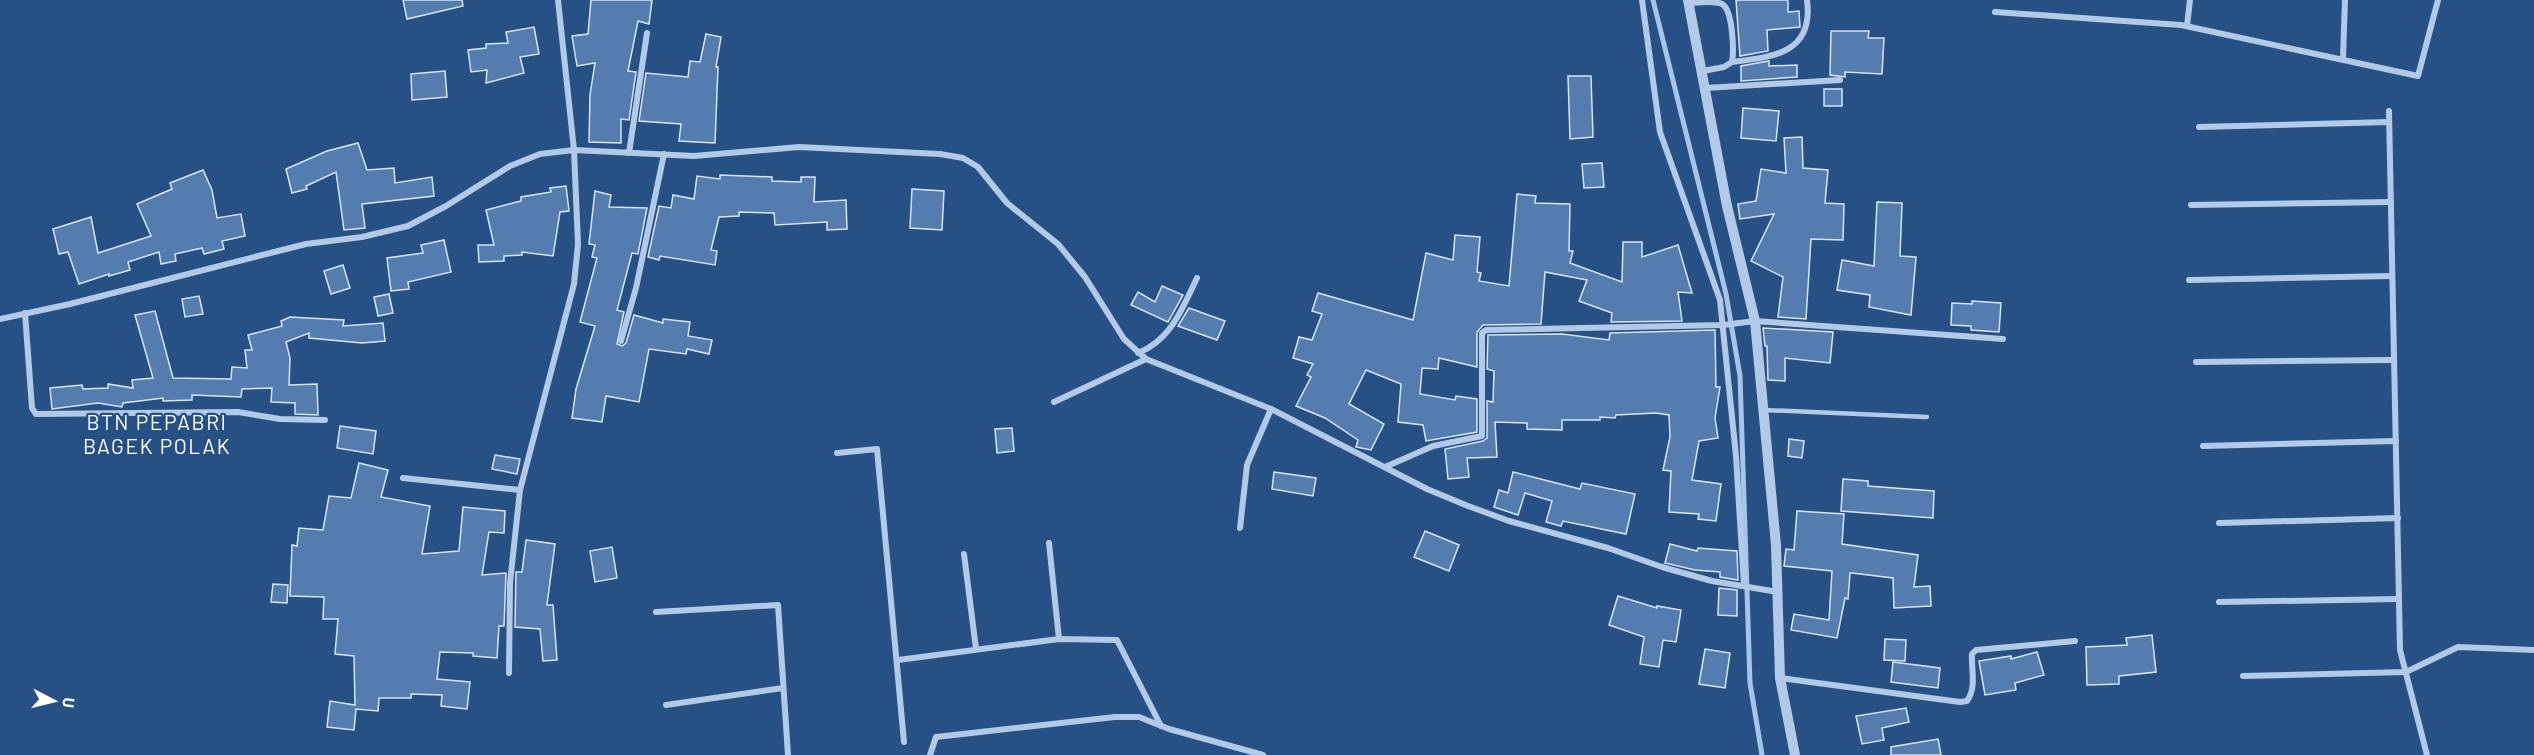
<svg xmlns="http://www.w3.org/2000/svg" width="2534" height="755" font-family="Barlow,sans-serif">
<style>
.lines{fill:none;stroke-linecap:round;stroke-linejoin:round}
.stream{stroke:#a7c5e8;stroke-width:5}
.building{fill:#547caf;stroke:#d6e4f6;stroke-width:1.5}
.service{stroke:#b2cae8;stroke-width:4.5}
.minor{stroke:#b2cae8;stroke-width:6}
.tertiary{stroke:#b2cae8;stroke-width:10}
.labels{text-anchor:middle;stroke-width:4.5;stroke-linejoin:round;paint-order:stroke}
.neighbourhood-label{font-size:21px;letter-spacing:1.5px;fill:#fff;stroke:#275085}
</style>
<rect width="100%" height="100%" fill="#275085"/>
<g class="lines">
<polyline class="stream" points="1653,0 1726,294 1740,376 1750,683 1762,755"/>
</g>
<g class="building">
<polygon points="403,0 462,0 463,6 407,19"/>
<polygon points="591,0 652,0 649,24 638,21 628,71 636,72 629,120 621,119 621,143 589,142 590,95 595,63 577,66 572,36 588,34"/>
<polygon points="1736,0 1788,0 1788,12 1799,11 1800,27 1767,30 1768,51 1740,56"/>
<polygon points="534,27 539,54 520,57 524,73 486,83 487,70 471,72 468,50 486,48 486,44 508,43 506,32"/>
<polygon points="1831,31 1869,31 1868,38 1884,38 1882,74 1845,72 1845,77 1830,75"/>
<polygon points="706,34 721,37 716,67 718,67 715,143 679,141 681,124 639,121 646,73 688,77 690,61 700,62"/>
<polygon points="1769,61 1769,66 1797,65 1797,77 1741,81 1741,66"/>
<polygon points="445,71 447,97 412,100 411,74"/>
<polygon points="1568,76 1591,76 1593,137 1570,139"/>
<rect x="1824" y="89" width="18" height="17"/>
<polygon points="1743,108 1779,111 1776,141 1741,138"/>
<polygon points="1802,137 1803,168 1828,170 1825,203 1844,204 1843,240 1811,239 1806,319 1778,317 1783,277 1751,261 1774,214 1740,219 1738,204 1756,201 1761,169 1786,173 1784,138"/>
<polygon points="358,143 367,170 394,168 395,183 432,177 434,196 362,204 365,228 344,230 336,172 306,186 307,189 292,193 286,169 327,151"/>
<polygon points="1602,163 1604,187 1584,188 1582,164"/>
<polygon points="203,170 212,190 217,218 241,214 245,236 222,241 224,249 204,254 202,248 175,254 176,261 161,264 159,252 128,262 130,270 109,276 109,274 79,284 68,252 59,254 53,229 91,217 98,253 151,236 137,204 172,189 170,183"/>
<polygon points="720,175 772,177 772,181 801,182 801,177 815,177 814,202 846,200 847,229 827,230 827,222 775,225 774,213 739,212 739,216 719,217 711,250 717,251 715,265 660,256 659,260 648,257 659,206 671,208 673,195 694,199 697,176 720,179"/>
<polygon points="566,186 569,211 560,212 553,256 522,252 522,255 504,256 504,261 479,262 478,245 494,245 486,210 521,201 521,197 551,192 550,188"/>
<polygon points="912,189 944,191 942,230 910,228"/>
<polygon points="595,191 611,195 609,207 647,208 638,254 632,253 617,310 624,312 617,344 622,346 626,343 634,315 663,323 663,319 690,322 688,336 712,340 709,354 687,349 686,354 649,349 639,402 606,396 602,422 572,418 576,389 595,326 580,322 597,258 592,257 595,245 589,244"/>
<polygon points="1517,194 1536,196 1535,203 1570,204 1569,251 1573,251 1570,263 1622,282 1623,242 1642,242 1642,257 1678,245 1692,293 1678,292 1682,321 1611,322 1612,313 1579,301 1587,280 1545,272 1541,324 1483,325 1477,332 1477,367 1439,358 1438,369 1422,368 1420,394 1455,400 1456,396 1477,399 1477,432 1426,441 1423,425 1398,422 1401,384 1366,370 1349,404 1384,424 1371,450 1356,447 1358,440 1325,418 1296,406 1311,377 1307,375 1313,364 1293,358 1299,337 1312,340 1322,314 1312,311 1318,293 1413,320 1426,253 1453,260 1455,235 1480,237 1477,272 1481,273 1479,281 1509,286"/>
<polygon points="1877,202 1902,203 1900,256 1916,257 1911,315 1869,307 1870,295 1837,290 1842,260 1874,266"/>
<polygon points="444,240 451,272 408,282 409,289 391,291 387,258 423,253 421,245"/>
<polygon points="343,265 350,288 331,294 324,271"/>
<polygon points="1162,286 1183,295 1168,322 1131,305 1138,292 1155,302"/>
<polygon points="389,294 393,313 378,316 374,297"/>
<polygon points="199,296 203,314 185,317 182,299"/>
<polygon points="1972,301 2001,303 1999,332 1971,330 1971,326 1951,325 1952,303 1972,304"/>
<polygon points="1189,308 1225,321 1217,340 1178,326"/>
<polygon points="155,311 173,378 231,379 232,367 247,368 245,350 252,350 248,335 282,326 281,321 290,317 344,320 343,326 383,323 385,341 362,343 309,338 309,333 286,342 290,358 289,385 317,384 318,415 295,414 295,403 271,402 272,388 242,389 241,397 192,395 192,400 163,401 163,398 123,403 122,407 98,403 52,409 50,388 82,385 83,389 108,388 108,384 133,388 132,380 153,378 135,315"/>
<polygon points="1763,328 1833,332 1830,363 1785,358 1785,381 1768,380 1767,346 1765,346"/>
<polygon points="1715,330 1716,387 1720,387 1715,418 1718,438 1699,441 1692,480 1721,484 1716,521 1698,519 1699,514 1669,512 1671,471 1663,470 1670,437 1669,415 1656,413 1616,415 1615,418 1600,417 1600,420 1562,420 1562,430 1527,429 1527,423 1495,422 1497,457 1467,458 1469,477 1448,479 1445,449 1483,441 1487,438 1487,401 1493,402 1494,371 1487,369 1488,335 1562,334 1609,340 1610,333"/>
<polygon points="340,426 376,431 373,454 337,448"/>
<polygon points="1012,428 1014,451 997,453 995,429"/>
<polygon points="1789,439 1804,441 1802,458 1788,456"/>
<polygon points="495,455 520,459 517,474 492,469"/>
<polygon points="359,463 388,470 381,497 430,506 422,554 459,551 463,507 505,511 504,533 489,532 482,575 506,573 504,626 499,626 497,658 473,656 473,653 440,652 437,679 470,682 467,709 441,706 442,695 411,694 411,698 379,698 378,711 356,709 354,730 327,727 330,701 355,705 354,656 335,654 338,619 323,619 324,597 290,596 292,545 297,546 299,528 323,530 329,496 351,498"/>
<polygon points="1274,472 1316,478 1313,496 1272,489"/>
<polygon points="1513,472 1580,489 1582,483 1635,494 1626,534 1563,521 1561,526 1546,522 1552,501 1525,493 1518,515 1494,507 1499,490 1508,493"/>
<polygon points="1843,479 1868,481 1868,486 1934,491 1933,518 1841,511"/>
<polygon points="1797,511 1844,514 1842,544 1918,555 1914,587 1930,586 1931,606 1894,608 1893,578 1852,573 1850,573 1848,599 1845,598 1837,638 1791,630 1794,614 1829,620 1832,571 1784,566 1786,549 1794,550"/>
<polygon points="1425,531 1459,545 1449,571 1414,557"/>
<polygon points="526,540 555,544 547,605 553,605 557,660 543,661 540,629 515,627 516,572 522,572"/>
<polygon points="1670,544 1697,551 1698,548 1737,551 1738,580 1720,577 1720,572 1695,570 1665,563"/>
<polygon points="612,547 617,578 595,582 590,551"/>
<polygon points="273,584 288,585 287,603 271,602"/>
<polygon points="1719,588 1737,590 1737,616 1718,615"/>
<polygon points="1618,596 1657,608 1657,606 1681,610 1676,642 1663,640 1659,667 1640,664 1644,637 1609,625"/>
<polygon points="2152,635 2156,672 2119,676 2119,684 2087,685 2086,647 2127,645 2126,638"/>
<polygon points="1885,639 1906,640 1905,661 1884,660"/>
<polygon points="1705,649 1730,653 1725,688 1699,684"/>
<polygon points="2037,652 2044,675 2015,683 2016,690 1985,695 1979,661 2011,656 2011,659"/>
<polygon points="1893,662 1940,668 1938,688 1891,682"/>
<polygon points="1906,708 1909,722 1882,728 1884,740 1862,744 1856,716"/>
<polygon points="1938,739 1941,755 1891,755 1891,747"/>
</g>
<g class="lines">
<polyline class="service" points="1764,410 1927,417"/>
<g class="minor">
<polyline points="1642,0 1660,132 1720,300 1736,456 1744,586"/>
<path d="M1689 3C1698 3 1713 0 1722 4 1733 10 1734 51 1732 62L1724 67 1703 71"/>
<polyline points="1995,12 2181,25 2418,76 2438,0"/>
<polyline points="2187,26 2190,0"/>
<polyline points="2343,58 2345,0"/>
<path d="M1732 62C1774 57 1814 53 1807 0"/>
<polyline points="1706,88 1840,80"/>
<polyline points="2389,111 2400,650 2427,755"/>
<polyline points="2199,127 2389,122"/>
<polyline points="629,153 647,33"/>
<polyline points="2191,205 2391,202"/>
<polyline points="2189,280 2392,276"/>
<polyline points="25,313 32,408 36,414 238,412 280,419 325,420"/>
<polyline points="0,319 70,304 306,244 362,237 408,226 446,206 510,166 540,154 574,150 694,156 799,147 940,154 963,158 978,167 1007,203 1058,244 1085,277 1124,339 1146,359 1271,409 1427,489 1468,506 1509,521 1608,548 1662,567 1712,581 1778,592"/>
<polyline points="621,341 636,288 664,154"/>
<path d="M1138 353C1171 340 1182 309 1197 278"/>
<polyline points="2196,362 2394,360"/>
<polyline points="1054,402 1146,359"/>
<polyline points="2203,446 2396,441"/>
<polyline points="837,453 877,449 904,742"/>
<polyline points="1385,467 1433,446 1482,436 1482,333 1486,330 1723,325 1755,321 2003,339"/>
<polyline points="403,478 520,490"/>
<polyline points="2219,523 2398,518"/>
<polyline points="1240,528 1247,465 1271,409"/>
<polyline points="1049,543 1059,639"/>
<polyline points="964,554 976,649"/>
<polyline points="2219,602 2399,599"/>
<polyline points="656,612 778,605 788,755"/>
<polyline points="898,660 1059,639 1117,640 1161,726"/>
<polyline points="509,673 510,583 520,490 574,284 578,244 574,150 558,0"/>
<polyline points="2243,676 2406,672 2458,647 2534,650"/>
<path d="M1780 678 1960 702 1967 701C1977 687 1971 670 1972 654L1976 650 2075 641"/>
<polyline points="666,705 783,688"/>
<polyline points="930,755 936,737 1115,717 1139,717 1169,729 1263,755"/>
</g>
<polyline class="tertiary" points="1688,0 1727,206 1755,321 1776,545 1780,678 1795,755"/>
</g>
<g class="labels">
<g class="neighbourhood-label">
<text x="157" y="430">BTN PEPABRI<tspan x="157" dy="24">BAGEK POLAK</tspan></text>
</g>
</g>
<g transform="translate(54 701) rotate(97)" stroke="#275085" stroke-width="4.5" paint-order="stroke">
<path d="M0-4.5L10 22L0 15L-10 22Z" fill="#ffffff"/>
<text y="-9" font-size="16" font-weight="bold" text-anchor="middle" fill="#ffffff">U</text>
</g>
</svg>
